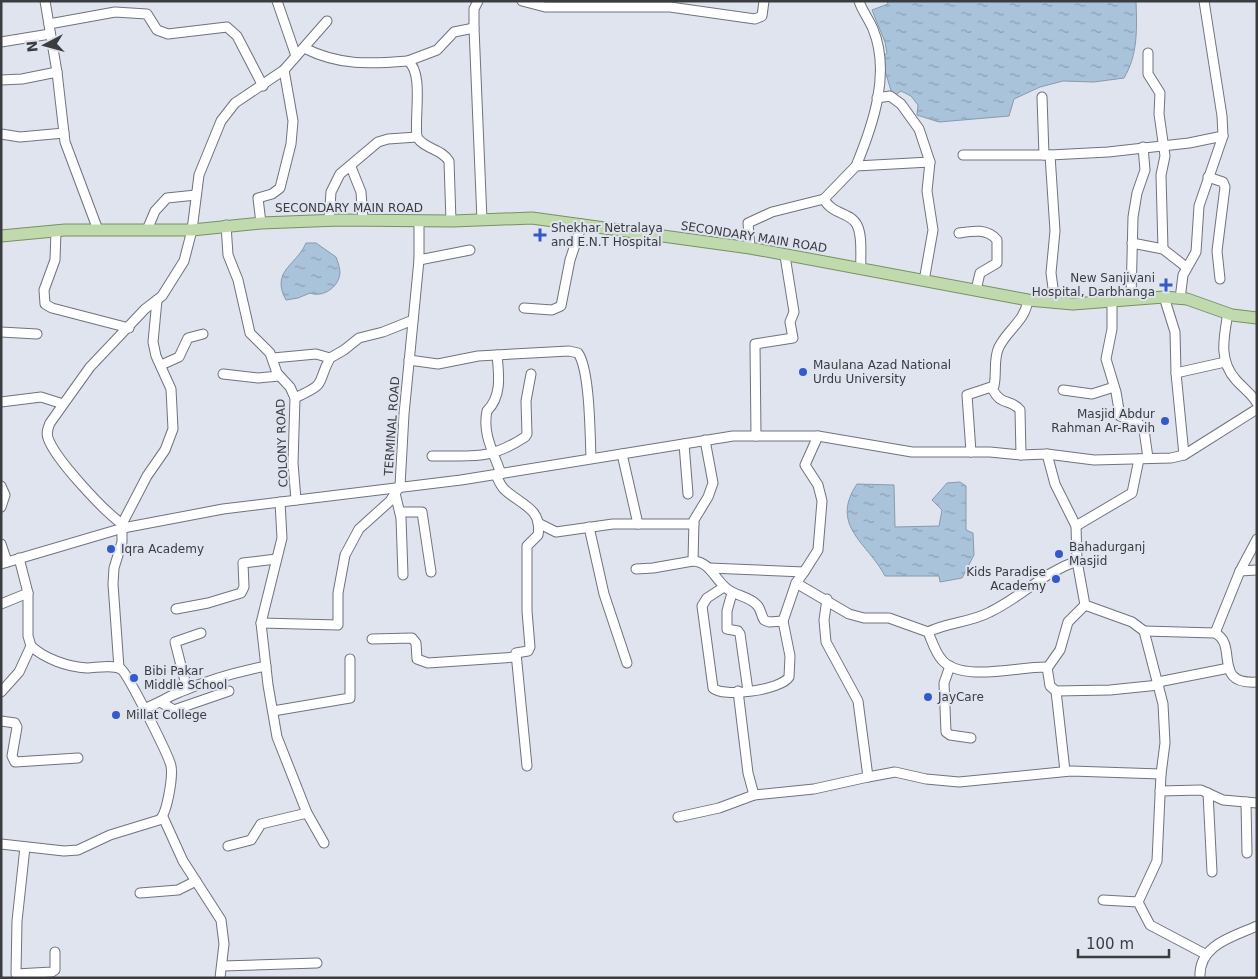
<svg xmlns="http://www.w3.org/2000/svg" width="1258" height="979" font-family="'DejaVu Sans',sans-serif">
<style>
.water{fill:url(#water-ripples);stroke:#889aac}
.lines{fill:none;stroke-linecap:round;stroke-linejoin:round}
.minor-casing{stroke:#6f737d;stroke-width:11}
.major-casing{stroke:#769164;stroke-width:13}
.minor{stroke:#fff;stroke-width:9}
.major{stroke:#c0d9ad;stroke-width:11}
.poi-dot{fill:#3459c9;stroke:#dfe4ef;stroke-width:2}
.labels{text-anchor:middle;stroke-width:4;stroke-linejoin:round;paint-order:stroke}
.street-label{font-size:12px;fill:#3a3c40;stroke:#dfe4ef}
.poi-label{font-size:12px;fill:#3a3c40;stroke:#dfe4ef;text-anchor:start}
</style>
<defs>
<pattern id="water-ripples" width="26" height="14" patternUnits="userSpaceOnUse" patternTransform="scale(1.25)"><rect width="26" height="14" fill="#a9c3db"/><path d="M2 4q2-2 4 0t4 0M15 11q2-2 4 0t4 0" fill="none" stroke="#8ba0b3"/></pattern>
</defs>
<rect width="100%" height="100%" fill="#dfe4ef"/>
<g class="water">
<path d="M887 1H1136C1137 28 1138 55 1124 78L1094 82 1063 81 1040 87 1014 99 1009 116 939 122 917 115 918 105 911 96 901 91 893 97 881 58 887 53 885 42 872 10 888 4Z"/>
<path d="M306 243H316L336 257C338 262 340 268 340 273 339 287 323 298 310 293L298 298 286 300C270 271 297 265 306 243Z"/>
<path d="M960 482 966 486V530L973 533 974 555 962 578 940 582 939 576H885C868 543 829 526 857 484L894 485 895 527 939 526 942 510 932 500 947 483Z"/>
</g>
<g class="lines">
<g class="minor-casing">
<g id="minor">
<polyline points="45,1 57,72 65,142 98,230"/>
<polyline points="277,1 296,56"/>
<polyline points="478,1 474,9 474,28 482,220"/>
<polyline points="522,1 545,7 670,7 755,19 762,16 764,1"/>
<polyline points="49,24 115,12 147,14 157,30 168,34 227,27 237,36 263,86"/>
<polyline points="1,42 50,34"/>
<path d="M304 48C340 66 370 64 408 61 424 73 414 117 417 137 424 149 442 149 449 161L451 221"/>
<polyline points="1148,53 1148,74 1160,93 1159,114 1165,156 1161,175 1163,249"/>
<polyline points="408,61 437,50 454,32 474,28"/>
<polyline points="1,80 22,79 57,72"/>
<polyline points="1042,97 1044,155"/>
<polyline points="877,98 890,96 901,104 919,129 930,162 927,191 933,230 924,281"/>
<polyline points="1,134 20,137 64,133"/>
<polyline points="963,155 1050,155 1108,152 1189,143 1223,136"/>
<polyline points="1050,155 1055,231 1051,273 1055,303"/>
<path d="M856 166C873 125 891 73 873 29 869 19 862 11 859 1"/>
<polyline points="351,167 361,192 363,220"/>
<polyline points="1208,177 1223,182 1225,187 1217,251 1220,279"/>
<path d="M824 199C832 215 851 212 857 225 863 237 860 256 861 269"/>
<polyline points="329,221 331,192 340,174 378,142 388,139 417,137"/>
<polyline points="261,223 258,198 272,194 280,188 291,144 293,121 284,70"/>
<polyline points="226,225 228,255 238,280 250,333 270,353 277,373 290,387 295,398 293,463 296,500"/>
<polyline points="147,230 155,211 167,198 196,195"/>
<polyline points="56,231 55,260 44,290 45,304 52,308 129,328"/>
<path d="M959 233C972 231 987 228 997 240V263L980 273 976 290"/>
<polyline points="1132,243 1163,249 1186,267"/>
<polyline points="750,248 748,223 772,212 824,199 856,166 930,162"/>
<polyline points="419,260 470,250"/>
<polyline points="1164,297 1175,332 1176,373 1184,455"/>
<polyline points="1131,298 1133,217 1137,193 1145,170 1143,147"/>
<polyline points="1180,299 1183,275 1196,252 1199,206 1223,136 1222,116 1204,1"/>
<polyline points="1112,300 1112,329 1106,359 1116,392 1120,416 1139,424 1144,430 1148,458"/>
<polyline points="524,308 552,310 561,306 570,260 582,224"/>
<path d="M1228 313C1224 337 1218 360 1236 380 1244 389 1251 393 1257 403"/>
<polyline points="1,332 37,334"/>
<path d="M497 355C499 375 502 396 487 411 482 434 494 453 501 474"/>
<polyline points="273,358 316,354 330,358"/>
<path d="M409 360 438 364 478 356 569 351 578 353C590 370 590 435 591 458"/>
<polyline points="161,365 179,357 188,338 203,334"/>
<polyline points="1176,373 1225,362"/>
<polyline points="223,374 258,378 279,376"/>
<path d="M992 388C1001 407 1010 398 1020 410L1021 455"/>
<polyline points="1063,390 1092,394 1114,387"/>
<path d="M295 398C329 382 315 386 330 358L344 350 359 338 383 332 413 320"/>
<polyline points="1,402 41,397 63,404"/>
<polyline points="756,436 755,344 793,338 790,322 794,312 785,256"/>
<path d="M705 440 713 483 708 497 694 520 693 561C710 562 714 578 726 588 735 596 749 596 757 605 761 609 761 615 764 620L769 622 783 621 790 656 789 677C781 690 723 698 713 688L702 606 707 598 724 587"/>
<polyline points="684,444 688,494"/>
<path d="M971 452 967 395 994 386C997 373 993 359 999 347 1008 329 1025 321 1028 300"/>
<polyline points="622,454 638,524"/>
<polyline points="1047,454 1055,484 1076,526 1077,561 1085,605 1132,622 1144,631 1163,704 1165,743 1161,774 1157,861 1138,902"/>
<path d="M432 456C473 455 488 461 525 437L527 434 526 401 531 374"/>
<path d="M496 475C498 479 500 485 504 489 519 504 543 508 538 535L527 546V611L530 647 528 651 516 653 527 766"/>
<polyline points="1,486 5,495 1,507"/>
<polyline points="395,493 401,518 403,575"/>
<polyline points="280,502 282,538 261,623 268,685 277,737 307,813 324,843"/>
<polyline points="400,512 422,512 431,572"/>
<polyline points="538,523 556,532 613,524 694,524"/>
<path d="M122 524C103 510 55 459 48 438 46 432 48 428 50 423L90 367 145 309 162 296 184 261 192 230 199 175 221 121 235 103 284 70 327 21"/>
<polyline points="1076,526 1132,493 1139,459"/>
<polyline points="589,527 604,594 627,663"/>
<polyline points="1,544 7,562"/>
<polyline points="1,564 123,528 223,509 461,480 733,436 818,436 912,452 990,452 1021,455 1047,454 1094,460 1171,458 1184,455 1257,409"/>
<polyline points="709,568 804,572 796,583 783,621"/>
<polyline points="636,569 653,568 693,561"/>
<polyline points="1240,571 1257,570"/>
<polyline points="804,572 818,550 822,501 818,485 805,465 818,436"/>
<path d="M796 583 849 614 864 618H889L928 632C932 641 935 652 942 660 962 683 1020 666 1047 667L1050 686 1056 691 1110 690 1159 685"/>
<polyline points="732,593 727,611 727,629 738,631 740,634 748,691"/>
<polyline points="1,604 28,593"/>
<polyline points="176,609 208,603 241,593 244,587 243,563 276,559"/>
<polyline points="261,623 338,625 338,593 345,555 359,529 390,501 400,486 404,414 419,260 419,221"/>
<path d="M1144 631 1215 633C1239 645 1211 685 1257 682"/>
<path d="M928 632C948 622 969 623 990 612 1023 596 1042 573 1077 561"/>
<polyline points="1215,633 1240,571 1257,539"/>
<polyline points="372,639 412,638 416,643 417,659 428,663 516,657"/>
<polyline points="950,666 944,683 946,732 950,735 971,738"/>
<polyline points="1048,667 1060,650 1068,622 1085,605"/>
<polyline points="119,668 113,584 114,568 122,542 122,524 147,476 165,450 173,429 171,389 156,356 153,342 157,300"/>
<polyline points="1158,682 1229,668"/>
<polyline points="187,689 175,642 201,633"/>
<polyline points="1056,691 1065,771"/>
<polyline points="1,692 19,672 31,646"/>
<polyline points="162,703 174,710 229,691"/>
<path d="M145 708C158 704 167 697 180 692 208 680 236 672 266 666"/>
<polyline points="273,711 350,698 350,659"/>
<polyline points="1,721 15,723 17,727 12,756 15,762 78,758"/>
<polyline points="868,777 895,772 926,779 959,782 1071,771 1161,774"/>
<polyline points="1160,791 1201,790 1223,800 1257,803"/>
<polyline points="1208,793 1212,872"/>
<polyline points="754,795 814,789 868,777 858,701 826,642 824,620 827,599"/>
<polyline points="1246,802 1247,853"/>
<polyline points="163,817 183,861 221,920 224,944 220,978"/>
<polyline points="678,817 719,808 754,795 748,773 738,691"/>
<path d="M1 844 64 851 78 850 110 835 159 820C167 815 173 777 171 766 169 756 128 674 121 669 112 664 96 668 87 668 68 667 45 659 31 646L28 636V593L19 558"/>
<polyline points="228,846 251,840 261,824 307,813"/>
<polyline points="25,847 17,921 16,974 52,972 55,970 55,952"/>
<polyline points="140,893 178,890 196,881"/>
<polyline points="1103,900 1138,902 1150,925 1205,954"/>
<polyline points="222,966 317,963"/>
<path d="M1200 978C1198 945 1232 937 1257 926"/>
</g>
</g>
<g class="major-casing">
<polyline id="major" points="1,236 65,230 192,230 261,223 339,220 453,221 532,218 750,248 1028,300 1073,304 1164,297 1187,299 1232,315 1257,318"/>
</g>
<use href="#minor" class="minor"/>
<use href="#major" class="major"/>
</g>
<g class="poi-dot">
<path d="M537.5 227.5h5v5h5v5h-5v5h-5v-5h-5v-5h5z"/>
<path d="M1163.5 277.5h5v5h5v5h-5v5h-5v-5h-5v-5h5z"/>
<circle cx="803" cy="372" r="5"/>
<circle cx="1165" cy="421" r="5"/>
<circle cx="111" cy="549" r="5"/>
<circle cx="1059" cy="554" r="5"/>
<circle cx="1056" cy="579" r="5"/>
<circle cx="134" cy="678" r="5"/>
<circle cx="928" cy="697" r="5"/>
<circle cx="116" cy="715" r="5"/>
</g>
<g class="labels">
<g class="street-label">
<text x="349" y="212">SECONDARY MAIN ROAD</text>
<text transform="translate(754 237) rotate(9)" y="4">SECONDARY MAIN ROAD</text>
<text transform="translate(392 426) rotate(-86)" y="4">TERMINAL ROAD</text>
<text transform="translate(282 443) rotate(-92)" y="4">COLONY ROAD</text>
</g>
<g class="poi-label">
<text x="551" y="232">Shekhar Netralaya<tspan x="551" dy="14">and E.N.T Hospital</tspan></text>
<text x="1155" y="282" text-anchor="end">New Sanjivani<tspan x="1155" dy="14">Hospital, Darbhanga</tspan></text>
<text x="813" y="369">Maulana Azad National<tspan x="813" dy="14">Urdu University</tspan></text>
<text x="1155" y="418" text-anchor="end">Masjid Abdur<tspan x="1155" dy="14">Rahman Ar-Ravih</tspan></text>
<text x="1069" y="551">Bahadurganj<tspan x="1069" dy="14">Masjid</tspan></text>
<text x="121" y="553">Iqra Academy</text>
<text x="1046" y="576" text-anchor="end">Kids Paradise<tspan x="1046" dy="14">Academy</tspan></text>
<text x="144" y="675">Bibi Pakar<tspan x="144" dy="14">Middle School</tspan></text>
<text x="938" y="701">JayCare</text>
<text x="126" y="719">Millat College</text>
</g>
</g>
<rect width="1258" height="979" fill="none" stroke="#3a3c40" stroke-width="5"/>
<g transform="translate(45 45) rotate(264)" stroke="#dfe4ef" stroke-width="4" paint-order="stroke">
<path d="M0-4L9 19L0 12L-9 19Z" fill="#3a3c40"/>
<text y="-8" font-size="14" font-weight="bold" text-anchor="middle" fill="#3a3c40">N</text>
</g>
<path d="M1078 949v8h91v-8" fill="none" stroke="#3a3c40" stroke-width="2.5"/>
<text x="1086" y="949" font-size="15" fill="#3a3c40" stroke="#dfe4ef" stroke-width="4" paint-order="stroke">100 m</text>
</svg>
